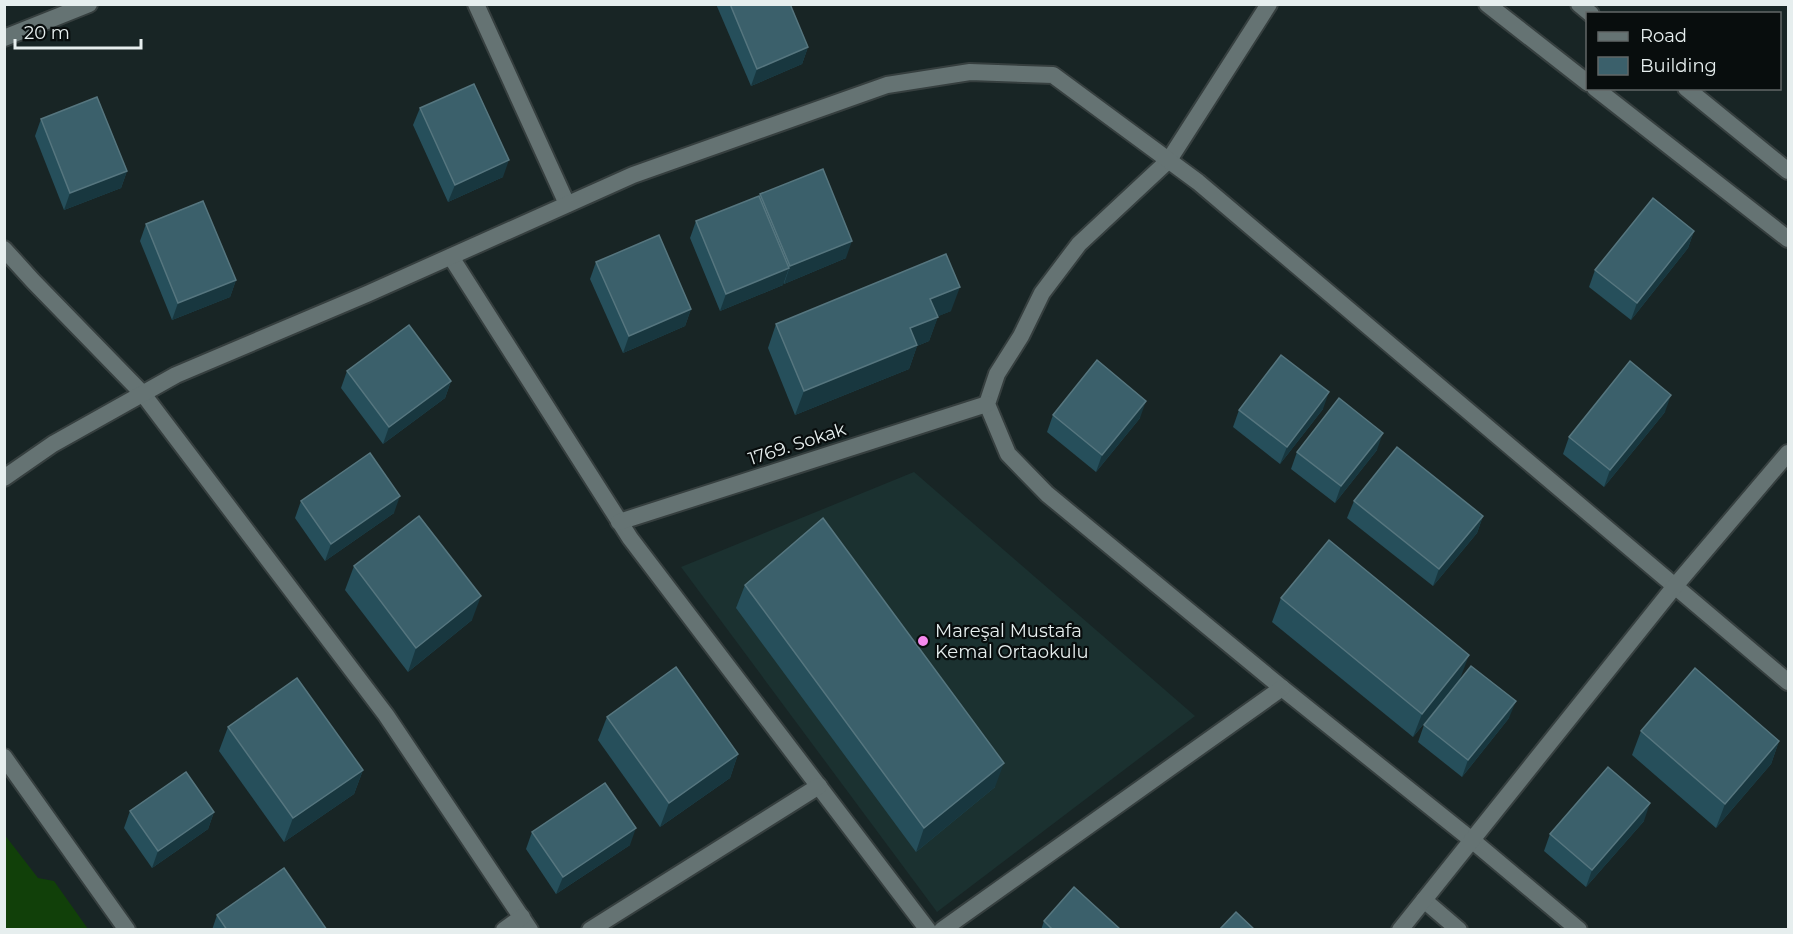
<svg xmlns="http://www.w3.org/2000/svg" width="1793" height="934" font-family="Montserrat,sans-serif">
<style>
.built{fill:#1b3130}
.green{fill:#114009}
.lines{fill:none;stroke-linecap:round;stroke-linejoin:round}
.minor-casing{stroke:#363f3f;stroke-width:20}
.tertiary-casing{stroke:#363f3f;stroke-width:20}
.minor{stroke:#657373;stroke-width:16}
.tertiary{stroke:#657373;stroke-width:16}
.wall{fill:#264f5b}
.shaded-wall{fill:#18373f}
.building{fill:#3b606b;stroke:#56767f;stroke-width:1.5}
.poi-dot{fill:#f589ee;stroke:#080d0d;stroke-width:2}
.labels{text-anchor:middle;stroke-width:4.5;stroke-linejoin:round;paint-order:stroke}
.street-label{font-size:18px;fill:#e6eeee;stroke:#080d0d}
.poi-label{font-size:18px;fill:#e6eeee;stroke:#080d0d;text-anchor:start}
</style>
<rect width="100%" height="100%" fill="#182525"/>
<polygon class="built" points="914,472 1195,716 937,912 681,567"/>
<polygon class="green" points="4,834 38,878 54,881 88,929 5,929"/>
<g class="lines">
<g class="minor-casing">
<g id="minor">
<polyline points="476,4 567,204"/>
<polyline points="1269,4 1169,160 1079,244 1042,293 1021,336 997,374 987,404 1008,454 1047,494 1282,688 1473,841 1579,930"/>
<polyline points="4,249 33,281 143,394 386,715 530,930"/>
<polyline points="451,257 630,538 928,930"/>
<polyline points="4,478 53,444 176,375 367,294 633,175 887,85 970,72 1053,75 1198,182 1788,682"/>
<polyline points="619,522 987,404"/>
<polyline points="4,757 127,930"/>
<polyline points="1424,900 1459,930"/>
<polyline points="504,930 522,917"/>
<polyline points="590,930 819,786"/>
<polyline points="942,930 1282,688"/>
<polyline points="1400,930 1675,586 1788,453"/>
</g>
</g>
<g class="tertiary-casing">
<g id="tertiary">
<polyline points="1487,4 1588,83"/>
<polyline points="1579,4 1591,14"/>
<polyline points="4,38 89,4"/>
<polyline points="1595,88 1788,239"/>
<polyline points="1686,88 1788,171"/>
</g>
</g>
<use href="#minor" class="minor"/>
<use href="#tertiary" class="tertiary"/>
</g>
<g class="wall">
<polygon points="716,4 790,4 808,47 802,64 751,86"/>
<polygon points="420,108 503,177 448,202 413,125"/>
<polygon points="41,119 127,171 121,188 64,210 35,136"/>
<polygon points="760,194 846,258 784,284 783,282 783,285 720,311 690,238 696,221 759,197"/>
<polygon points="146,224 236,280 230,297 172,320 140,241"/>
<polygon points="1694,231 1688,248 1631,320 1589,287 1595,270"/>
<polygon points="596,262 691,309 685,326 623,353 590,279"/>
<polygon points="951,311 938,316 929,341 917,346 909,369 795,415 768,348 776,324"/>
<polygon points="347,371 451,381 445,398 383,444 341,388"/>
<polygon points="1323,409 1280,464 1233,427 1239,410"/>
<polygon points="1665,412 1604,487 1563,454 1569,437"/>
<polygon points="1053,415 1140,418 1096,472 1047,432"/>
<polygon points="1377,450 1335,503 1291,469 1297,452"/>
<polygon points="301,501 394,513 325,561 295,518"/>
<polygon points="1354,501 1483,516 1477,533 1433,586 1347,518"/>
<polygon points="354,566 472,620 408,672 345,590"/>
<polygon points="745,585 995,787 916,852 736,608"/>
<polygon points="1281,598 1460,679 1413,737 1272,622"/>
<polygon points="607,717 738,754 730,778 660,827 598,740"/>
<polygon points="1509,718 1462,777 1418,742 1424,725"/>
<polygon points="228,727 363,770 354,794 284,842 219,751"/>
<polygon points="1641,731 1779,741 1771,764 1716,828 1632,755"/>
<polygon points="130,811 214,812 208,829 152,868 124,828"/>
<polygon points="1644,821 1586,887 1544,851 1550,834"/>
<polygon points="532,832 630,845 556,894 526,849"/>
<polygon points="217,915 327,930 212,930"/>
<polygon points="1044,921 1121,930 1041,930"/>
</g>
<g class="shaded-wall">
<polygon points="808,47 802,64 751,86 757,69"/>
<polygon points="509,160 503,177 448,202 455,185"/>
<polygon points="127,171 121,188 64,210 70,193"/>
<polygon points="1694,231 1688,248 1631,320 1637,303"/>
<polygon points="852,241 846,258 784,284 790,266"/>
<polygon points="789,268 783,285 720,311 726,294"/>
<polygon points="236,280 230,297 172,320 178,303"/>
<polygon points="960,287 951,311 922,323 930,299"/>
<polygon points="691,309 685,326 623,353 629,336"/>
<polygon points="938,317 929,341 917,346 909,369 795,415 804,391 910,328"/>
<polygon points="451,381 445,398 383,444 389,427"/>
<polygon points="1329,392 1323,409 1280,464 1287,447"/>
<polygon points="1671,395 1665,412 1604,487 1610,470"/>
<polygon points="1146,401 1140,418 1096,472 1102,455"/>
<polygon points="1383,433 1377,450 1335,503 1341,486"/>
<polygon points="400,496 394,513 325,561 331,544"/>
<polygon points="1483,516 1477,533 1433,586 1439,569"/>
<polygon points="481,596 472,620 408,672 416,648"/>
<polygon points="1469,655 1460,679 1413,737 1422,714"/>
<polygon points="1516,701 1509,718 1462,777 1468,760"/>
<polygon points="1779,741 1771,764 1716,828 1725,804"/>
<polygon points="738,754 730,778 660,827 669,803"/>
<polygon points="1004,763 995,787 916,852 924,828"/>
<polygon points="363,770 354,794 284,842 293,818"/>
<polygon points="1650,803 1644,821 1586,887 1592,870"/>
<polygon points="214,812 208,829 152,868 158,851"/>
<polygon points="636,828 630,845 556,894 563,877"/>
</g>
<g class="building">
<polygon points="730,4 790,4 808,47 757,69"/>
<polygon points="474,84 509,160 455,185 420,108"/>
<polygon points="97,97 127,171 70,193 41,119"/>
<polygon points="823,169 852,241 790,266 760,194"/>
<polygon points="759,196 789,268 726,294 696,221"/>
<polygon points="1653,198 1694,231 1637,303 1595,270"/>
<polygon points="203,201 236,280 178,303 146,224"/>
<polygon points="659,235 691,309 629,336 596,262"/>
<polygon points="946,254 960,287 930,299 938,317 910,328 917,345 804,391 776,324"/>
<polygon points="409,325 451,381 389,427 347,371"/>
<polygon points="1281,355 1329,392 1287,447 1239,410"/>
<polygon points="1097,360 1146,401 1102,455 1053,415"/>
<polygon points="1630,361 1671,395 1610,470 1569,437"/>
<polygon points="1339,398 1383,433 1341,486 1297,452"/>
<polygon points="1397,447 1483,516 1439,569 1354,501"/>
<polygon points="370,453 400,496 331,544 301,501"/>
<polygon points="419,516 481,596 416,648 354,566"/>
<polygon points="823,518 1004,763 924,828 745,585"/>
<polygon points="1329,540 1469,655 1422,714 1281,598"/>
<polygon points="1471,666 1516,701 1468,760 1424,725"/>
<polygon points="676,667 738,754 669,803 607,717"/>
<polygon points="1695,668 1779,741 1725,804 1641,731"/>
<polygon points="297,678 363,770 293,818 228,727"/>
<polygon points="1608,767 1650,803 1592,870 1550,834"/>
<polygon points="186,772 214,812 158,851 130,811"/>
<polygon points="605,783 636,828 563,877 532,832"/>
<polygon points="284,868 327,930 227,930 217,915"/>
<polygon points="1074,887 1121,930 1053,930 1044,921"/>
<polygon points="1236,912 1255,930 1219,930"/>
</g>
<circle class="poi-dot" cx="923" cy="641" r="6"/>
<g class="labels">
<g class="street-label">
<text transform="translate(797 444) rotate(-18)" y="6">1769. Sokak</text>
</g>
<g class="poi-label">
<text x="935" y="637">Mareşal Mustafa<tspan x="935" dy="21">Kemal Ortaokulu</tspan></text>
</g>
</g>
<rect width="1793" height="934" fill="none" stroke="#e6eeee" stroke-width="12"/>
<rect x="1586" y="12" width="195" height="78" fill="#080d0d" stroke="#616767" stroke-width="1.5"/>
<rect x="1598" y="32" width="30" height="9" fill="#657373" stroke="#616767" stroke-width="1.5"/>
<text x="1640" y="42" font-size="18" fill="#e6eeee">Road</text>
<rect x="1598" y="57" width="30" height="18" fill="#3b606b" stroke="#616767" stroke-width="1.5"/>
<text x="1640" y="72" font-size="18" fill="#e6eeee">Building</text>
<path d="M15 39v9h126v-9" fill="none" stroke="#e6eeee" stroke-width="3"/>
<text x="24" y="39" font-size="18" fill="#e6eeee" stroke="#080d0d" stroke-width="4.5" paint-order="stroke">20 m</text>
</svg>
